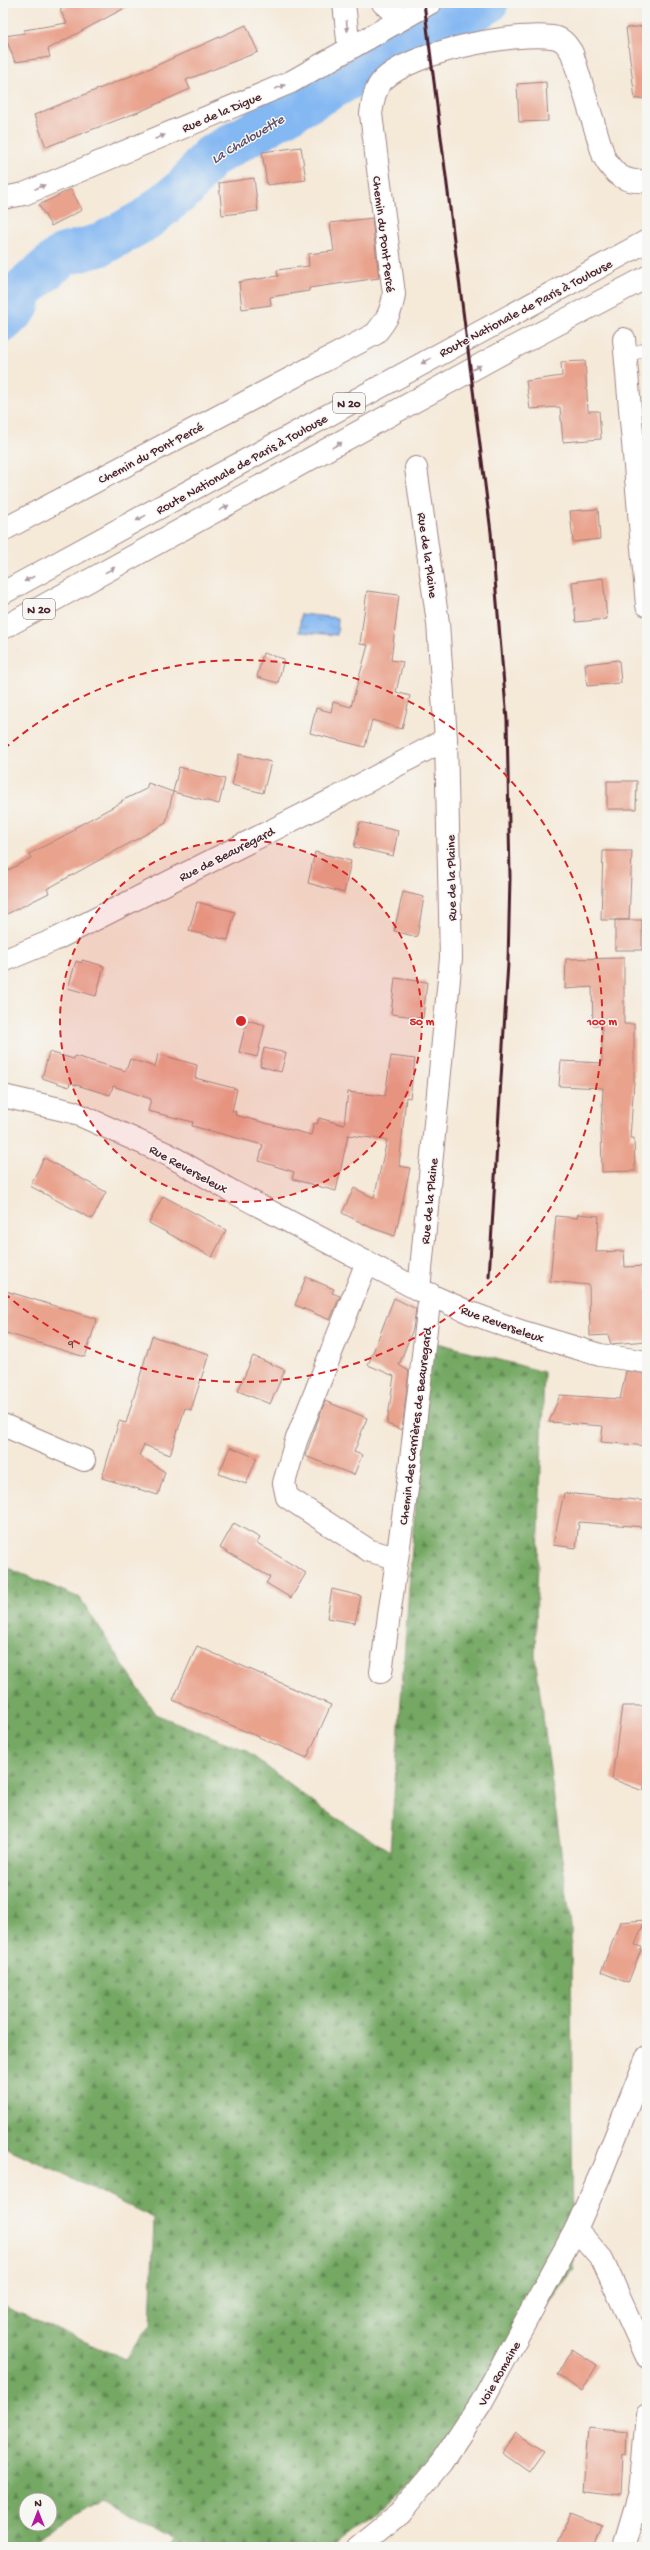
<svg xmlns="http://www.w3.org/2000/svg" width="650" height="2550" font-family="'Gochi Hand',sans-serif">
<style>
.forest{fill:url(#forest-firs);stroke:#5f6448;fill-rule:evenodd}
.water{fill:url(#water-ripples);stroke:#676c8e}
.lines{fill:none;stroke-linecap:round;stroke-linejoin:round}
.river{stroke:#84b8f2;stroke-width:43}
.building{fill:#e9a28c}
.service-casing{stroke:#a08482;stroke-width:14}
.minor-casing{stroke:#a08482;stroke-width:24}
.primary-casing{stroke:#a08482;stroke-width:24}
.service{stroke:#fff;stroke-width:13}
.minor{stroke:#fff;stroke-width:22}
.primary{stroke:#fff;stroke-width:22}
.rail{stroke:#4a1f2b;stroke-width:3}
.oneway{fill:#ae9aa0}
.ring{fill:none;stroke:#d62828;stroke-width:2;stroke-dasharray:7 5}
.labels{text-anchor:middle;stroke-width:3;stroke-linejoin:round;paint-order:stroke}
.number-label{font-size:11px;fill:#724043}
.shield{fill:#f6f6f2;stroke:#7e6067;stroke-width:1}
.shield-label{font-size:12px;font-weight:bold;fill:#4a1f2b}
.street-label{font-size:13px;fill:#4a1f2b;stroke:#f6f6f2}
.water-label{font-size:14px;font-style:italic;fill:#5b4d67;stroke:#f6f6f2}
.centre{fill:#d62828;stroke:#f6f6f2;stroke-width:2}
.ring-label{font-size:12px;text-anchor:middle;font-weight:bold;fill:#d62828;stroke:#f6f6f2;stroke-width:3;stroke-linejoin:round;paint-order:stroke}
</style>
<defs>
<pattern id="forest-firs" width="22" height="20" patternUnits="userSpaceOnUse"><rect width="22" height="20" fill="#74a864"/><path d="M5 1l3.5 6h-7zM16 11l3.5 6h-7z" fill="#618853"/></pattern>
<pattern id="water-ripples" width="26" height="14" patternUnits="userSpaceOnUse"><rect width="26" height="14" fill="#84b8f2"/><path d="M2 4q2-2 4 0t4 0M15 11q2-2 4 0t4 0" fill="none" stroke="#6e95c4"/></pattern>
</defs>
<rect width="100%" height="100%" fill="#f6f6f2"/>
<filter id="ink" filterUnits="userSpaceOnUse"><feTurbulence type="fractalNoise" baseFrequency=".025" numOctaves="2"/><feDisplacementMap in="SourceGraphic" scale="8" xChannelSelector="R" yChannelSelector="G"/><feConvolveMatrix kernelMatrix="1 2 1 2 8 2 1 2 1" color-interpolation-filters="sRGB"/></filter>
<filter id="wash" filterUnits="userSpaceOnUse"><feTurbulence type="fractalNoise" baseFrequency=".012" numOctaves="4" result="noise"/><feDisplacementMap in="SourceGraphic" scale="16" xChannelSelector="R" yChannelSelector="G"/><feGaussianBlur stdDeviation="0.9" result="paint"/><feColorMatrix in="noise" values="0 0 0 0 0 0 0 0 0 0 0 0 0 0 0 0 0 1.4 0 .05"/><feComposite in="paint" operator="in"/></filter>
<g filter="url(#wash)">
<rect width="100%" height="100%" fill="#f5e9d8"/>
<path class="forest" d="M427 1340 544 1372 535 1656 571 1926 573 2269 431 2463 334 2547H170L176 2540 102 2499 24 2547H3V2306L125 2359 150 2325 154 2218 3 2146V1566L80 1598 155 1714 245 1750 319 1807 390 1851ZM26 2500H50V2524H26Z"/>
<polygon class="water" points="301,614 338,618 337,635 299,632"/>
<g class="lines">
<polyline class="river" points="3,321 18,306 22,290 63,255 100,245 145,220 186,187 210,157 413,42 487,3"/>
</g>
<g id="blocks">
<g class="building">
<polygon points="72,3 134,3 48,49 50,57 15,62 5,36 25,33 24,30 67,23 60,10"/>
<polygon points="246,25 258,52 186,80 190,89 141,111 46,147 34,115 153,67"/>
<polygon points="647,26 647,98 635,99 626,28"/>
<polygon points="546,82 548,121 519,122 517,84"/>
<polygon points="301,147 306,180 267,185 262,152"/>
<polygon points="254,178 258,211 222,215 219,183"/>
<polygon points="71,189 82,210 51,226 39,205"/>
<polygon points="372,218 379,278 309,288 309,291 270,297 271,305 242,309 239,282 278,276 277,270 309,266 308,254 334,251 330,223"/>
<polygon points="585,361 588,411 599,411 601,439 563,442 560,407 530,409 526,381 562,376 561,362"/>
<polygon points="598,509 600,539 573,542 570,511"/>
<polygon points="603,578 607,619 576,622 572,582"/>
<polygon points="367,591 399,595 391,660 403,662 396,692 410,696 402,729 372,720 365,747 310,733 316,708 331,712 333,702 351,707 368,645 360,644"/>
<polygon points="263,653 284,659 278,683 257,677"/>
<polygon points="619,660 621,683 587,686 585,664"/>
<polygon points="239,754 271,762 263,793 232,785"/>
<polygon points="179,767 225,779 219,804 173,792"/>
<polygon points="607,781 637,781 636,809 607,809"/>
<polygon points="148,783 173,792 166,823 47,889 49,893 3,916 3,873 31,858 29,854 75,830 74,828 122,802 121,801 146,789"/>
<polygon points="360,822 398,831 393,856 354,847"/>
<polygon points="603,851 632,851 629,920 601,920"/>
<polygon points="315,852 351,861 344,893 308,883"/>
<polygon points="403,892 424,897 417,937 394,931"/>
<polygon points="197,902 235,912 228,940 189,931"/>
<rect x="615" y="920" width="27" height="30"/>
<polygon points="624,958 624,1024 634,1024 634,1082 630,1138 634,1138 635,1171 602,1172 601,1129 603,1088 559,1086 561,1061 602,1063 602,1025 593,1025 592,987 565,989 566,959"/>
<polygon points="82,960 104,966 96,996 68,988 76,961 82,963"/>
<polygon points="395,978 427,982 423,1018 391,1014"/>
<polygon points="247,1020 265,1025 257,1057 239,1052"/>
<polygon points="264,1048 286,1053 281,1072 260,1066"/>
<polygon points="49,1052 74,1059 75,1056 126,1071 130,1059 155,1067 158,1054 197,1065 195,1078 237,1089 232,1111 236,1112 235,1115 311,1135 314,1123 317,1124 319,1118 344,1125 348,1092 385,1096 391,1056 415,1059 410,1098 406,1097 399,1166 410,1168 395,1236 372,1228 342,1213 354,1188 374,1198 387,1140 348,1135 336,1191 292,1179 294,1172 259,1161 263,1145 192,1126 193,1122 148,1111 151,1099 113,1086 110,1095 70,1083 69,1087 42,1078"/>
<polygon points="44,1158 106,1192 92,1219 30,1186"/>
<polygon points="163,1196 226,1230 212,1257 149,1223"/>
<polygon points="578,1214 599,1216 596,1252 624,1251 625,1267 647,1266 647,1341 611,1344 608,1335 590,1336 589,1285 550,1281 556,1216 577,1218"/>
<polygon points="306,1277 334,1289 332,1293 340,1296 330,1320 295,1305"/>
<polygon points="3,1290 97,1319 85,1357 3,1332"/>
<polygon points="394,1298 416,1309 413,1329 399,1365 409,1371 402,1430 387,1424 394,1376 368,1365"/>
<polygon points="152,1336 209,1354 191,1410 185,1408 170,1455 144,1445 139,1455 165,1472 158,1495 102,1478 119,1421 126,1423"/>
<polygon points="253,1356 285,1370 270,1404 238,1391"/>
<polygon points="626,1371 647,1374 647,1446 601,1442 603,1426 549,1422 560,1395 620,1399"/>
<polygon points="325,1401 367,1418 354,1452 362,1455 354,1475 305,1456"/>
<polygon points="230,1447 257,1458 246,1484 219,1474"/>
<polygon points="564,1493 647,1501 645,1527 579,1522 576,1548 553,1545"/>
<polygon points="234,1523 260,1538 257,1543 306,1573 291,1598 266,1583 270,1577 220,1548"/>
<polygon points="332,1589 361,1596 355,1623 327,1618"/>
<polygon points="197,1646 331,1705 307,1758 173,1700"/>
<polygon points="622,1706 647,1706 647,1775 643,1791 612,1779"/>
<polygon points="645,1920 635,1945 642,1947 628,1983 601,1972 620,1922"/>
<polygon points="572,2349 597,2365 582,2391 557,2375"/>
<polygon points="588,2428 627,2432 626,2455 623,2454 621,2495 583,2491"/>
<polygon points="516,2433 544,2451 529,2472 502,2453"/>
<polygon points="571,2513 603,2526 595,2547 556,2547"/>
</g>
</g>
</g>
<g filter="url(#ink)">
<use href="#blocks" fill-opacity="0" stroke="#a08482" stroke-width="1"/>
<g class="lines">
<g class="service-casing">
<polyline id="service" points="625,356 647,349"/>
</g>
<g class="minor-casing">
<g id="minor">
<polyline points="344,3 349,49"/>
<polyline points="383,3 401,19"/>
<polyline points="3,198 24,194 291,82 430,3"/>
<polyline points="624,339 647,605"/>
<polyline points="416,468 438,623 446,739 451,958 419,1290"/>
<path d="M3 530 375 334C386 321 392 311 394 294L371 114C373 102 374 89 383 80 411 52 513 32 552 37 563 38 567 45 572 53L604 157C614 175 625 183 647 181"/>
<polyline points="3,961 54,940 338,797 446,739"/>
<polyline points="3,1096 73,1112 167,1154 233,1192 419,1290 471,1313 520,1331 600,1355 647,1362"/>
<polyline points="367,1262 296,1441 284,1483 287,1497 370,1551 397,1558"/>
<polyline points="3,1425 84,1460"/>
<polyline points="381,1672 410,1468 430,1294"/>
<polyline points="576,2229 602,2259 647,2357"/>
<polyline points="358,2547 400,2513 441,2463 481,2403 576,2229 601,2173 647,2057"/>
<polyline points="624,2547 640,2493 647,2415"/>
</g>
</g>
<g class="primary-casing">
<g id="primary">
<polyline points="3,593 647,241"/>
<polyline points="3,628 493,358 647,277"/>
</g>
</g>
<use href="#service" class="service"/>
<use href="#minor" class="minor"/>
<use href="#primary" class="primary"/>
<polyline class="rail" points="424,3 491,532 507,720 510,877 508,963 489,1277"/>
</g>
<defs><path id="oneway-solid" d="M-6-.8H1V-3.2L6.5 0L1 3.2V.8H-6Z"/></defs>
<g class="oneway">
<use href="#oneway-solid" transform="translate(347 26) rotate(84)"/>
<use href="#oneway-solid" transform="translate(280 87) rotate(-23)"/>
<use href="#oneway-solid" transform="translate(160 137) rotate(-23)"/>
<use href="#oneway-solid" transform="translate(40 187) rotate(-23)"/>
<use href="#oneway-solid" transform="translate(426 361) rotate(151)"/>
<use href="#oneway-solid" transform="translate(476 368) rotate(-29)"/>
<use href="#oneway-solid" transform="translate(337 445) rotate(-29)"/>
<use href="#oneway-solid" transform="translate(224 508) rotate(-29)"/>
<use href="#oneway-solid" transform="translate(141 518) rotate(151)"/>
<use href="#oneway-solid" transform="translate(110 570) rotate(-29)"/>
<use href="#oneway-solid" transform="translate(29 579) rotate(152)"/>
</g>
</g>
<circle cx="241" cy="1021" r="181" fill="#d62828" fill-opacity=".12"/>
<g class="ring">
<circle cx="241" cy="1021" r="181"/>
<path d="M4 749A361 361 0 1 1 4 1293"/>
</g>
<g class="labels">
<g class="number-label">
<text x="71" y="1347">9</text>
</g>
<g class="shield">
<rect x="333" y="393" width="32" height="20" rx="3"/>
<rect x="23" y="599" width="32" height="20" rx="3"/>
</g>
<g class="shield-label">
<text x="349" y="407">N 20</text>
<text x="39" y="613">N 20</text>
</g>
<g class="street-label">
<text transform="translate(221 111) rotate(-23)" y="5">Rue de la Digue</text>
<text transform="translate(385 234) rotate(83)" y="5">Chemin du Pont Percé</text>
<text transform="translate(525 307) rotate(-28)" y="5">Route Nationale de Paris à Toulouse</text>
<text transform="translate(150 452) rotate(-28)" y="5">Chemin du Pont Percé</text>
<text transform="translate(241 463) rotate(-29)" y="5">Route Nationale de Paris à Toulouse</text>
<text transform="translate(429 555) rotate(82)" y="5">Rue de la Plaine</text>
<text transform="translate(226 853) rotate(-27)" y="5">Rue de Beauregard</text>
<text transform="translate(450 878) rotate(-91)" y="5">Rue de la Plaine</text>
<text transform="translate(189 1168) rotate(29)" y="5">Rue Reverseleux</text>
<text transform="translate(428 1201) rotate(-84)" y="5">Rue de la Plaine</text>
<text transform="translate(503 1323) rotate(20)" y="5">Rue Reverseleux</text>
<text transform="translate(414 1426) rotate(-83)" y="5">Chemin des Carrières de Beauregard</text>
<text transform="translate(498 2373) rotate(-60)" y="5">Voie Romaine</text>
</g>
<g class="water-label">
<text transform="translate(247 138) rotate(-31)" y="5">La Chalouette</text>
</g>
</g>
<circle cx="241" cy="1021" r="6" class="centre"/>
<g class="ring-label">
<text x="422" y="1025">50 m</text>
<text x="602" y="1025">100 m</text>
</g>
<rect width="650" height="2550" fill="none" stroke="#f6f6f2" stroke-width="16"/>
<g transform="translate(38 2512)"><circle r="19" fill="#f6f6f2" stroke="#b1a0a2"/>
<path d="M0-3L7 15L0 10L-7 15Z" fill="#b5179e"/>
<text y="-6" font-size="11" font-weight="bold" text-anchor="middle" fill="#4a1f2b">N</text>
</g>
</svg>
